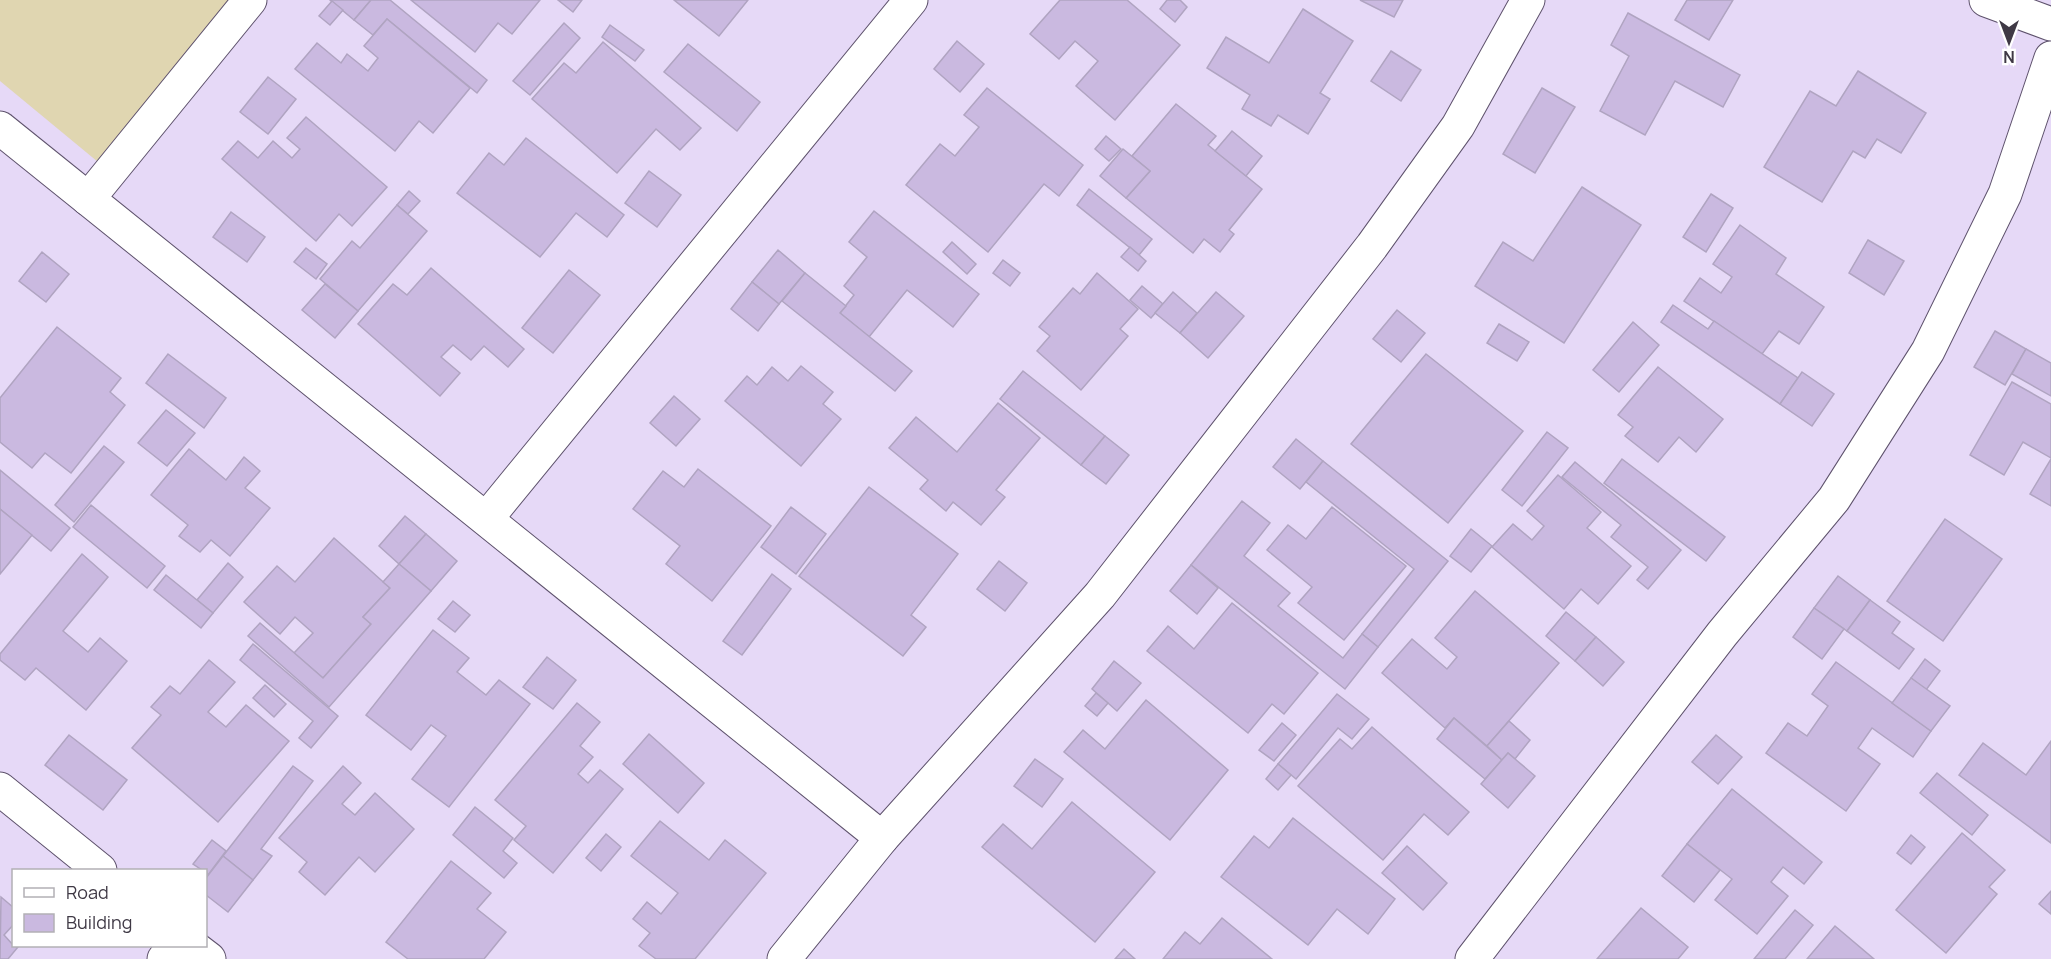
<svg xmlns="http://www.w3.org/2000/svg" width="2051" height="959" font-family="Manrope,sans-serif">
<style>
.sand{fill:#e0d6b1}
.building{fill:#cab9e0;stroke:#b0a4c1;stroke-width:1.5}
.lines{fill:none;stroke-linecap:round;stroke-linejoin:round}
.street-casing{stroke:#5e526c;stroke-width:35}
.street{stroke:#fff;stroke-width:33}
</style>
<rect width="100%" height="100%" fill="#e6d9f7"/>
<polygon class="sand" points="0,0 233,0 98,162 0,81"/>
<g class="building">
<polygon points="330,0 371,0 354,20"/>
<polygon points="371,0 390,0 487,80 477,93 387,19 373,35 354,20"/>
<polygon points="411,0 540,0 512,34 498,23 475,52"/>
<polygon points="558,0 582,0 573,12"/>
<polygon points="674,0 748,0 719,36"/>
<polygon points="1060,0 1127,0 1180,45 1115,120 1076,86 1098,61 1075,41 1059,59 1030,34"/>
<polygon points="1167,0 1180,0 1187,7 1175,22 1160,9"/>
<polygon points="1360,0 1403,0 1394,17"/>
<polygon points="1687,0 1733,0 1709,40 1675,20"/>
<polygon points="332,1 343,10 330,25 319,16"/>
<polygon points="1303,9 1353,41 1320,93 1330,99 1308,134 1278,115 1271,126 1242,109 1250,95 1207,68 1226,37 1269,63"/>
<polygon points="1628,13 1740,75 1723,107 1675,81 1645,135 1600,111 1629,56 1611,45"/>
<polygon points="387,19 470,88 433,133 419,121 395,151 295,69 317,43 341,63 347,54 368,71 378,58 364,46"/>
<polygon points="564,23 580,38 530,95 513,81"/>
<polygon points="610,25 644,50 635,61 602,37"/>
<polygon points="957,41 984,64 960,92 934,69"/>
<polygon points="603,42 701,128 680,150 656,129 617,173 532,99 564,63 576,73"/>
<polygon points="688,44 760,102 737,131 664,72"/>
<polygon points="1391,51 1421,70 1401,101 1371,81"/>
<polygon points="1858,71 1926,113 1901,153 1877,139 1865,158 1853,151 1822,202 1764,167 1810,91 1836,106"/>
<polygon points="268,77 296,99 268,134 240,112"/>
<polygon points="987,88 1083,165 1059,196 1044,184 988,252 906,185 940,144 955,156 979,127 964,115"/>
<polygon points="1542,88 1575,107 1535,173 1503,154"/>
<polygon points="1176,104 1216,136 1208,145 1262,189 1229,230 1234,234 1220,252 1204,239 1193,253 1126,198 1150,171 1132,156"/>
<polygon points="306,117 387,187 352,226 339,214 316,241 222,159 238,141 258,158 273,141 292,158 300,149 287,138"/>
<polygon points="1232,131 1262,156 1246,176 1215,151"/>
<polygon points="1106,136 1121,149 1109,161 1095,149"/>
<polygon points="526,138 624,215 607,237 576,213 540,257 457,193 489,153 504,165"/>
<polygon points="1123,149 1150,171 1126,198 1100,176"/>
<polygon points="649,171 681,195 657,227 625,203"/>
<polygon points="1582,187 1641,225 1564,343 1475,286 1503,242 1533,261"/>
<polygon points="1089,189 1152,239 1139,255 1077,205"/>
<polygon points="409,191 420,201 408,214 397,205"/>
<polygon points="1711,194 1733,208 1706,252 1683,237"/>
<polygon points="397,205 427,231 358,311 320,279 352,241 360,248"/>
<polygon points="874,211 979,294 953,327 907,290 869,337 840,313 854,295 844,286 867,257 849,242"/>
<polygon points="231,212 265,237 247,262 213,237"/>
<polygon points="1740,225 1786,258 1776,274 1824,307 1799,344 1779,331 1762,354 1684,301 1700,278 1721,293 1732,277 1713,264"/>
<polygon points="1868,240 1904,261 1884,295 1849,273"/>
<polygon points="952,242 976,264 967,274 943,252"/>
<polygon points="1130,247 1146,261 1138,271 1121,257"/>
<polygon points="306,248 327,264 316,279 294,262"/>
<polygon points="778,250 805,273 779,304 752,282"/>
<polygon points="42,252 69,274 46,302 19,281"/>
<polygon points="1003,260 1020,273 1010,286 993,273"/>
<polygon points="431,268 524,349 508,367 484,346 471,360 453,345 441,357 460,373 440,396 358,324 393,284 407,295"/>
<polygon points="569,270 600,295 553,353 522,328"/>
<polygon points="805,273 846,306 840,313 912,371 895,391 782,301"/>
<polygon points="1097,273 1138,309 1120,329 1128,336 1081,390 1037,351 1050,336 1039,327 1073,288 1080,294"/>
<polygon points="752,282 779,304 758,331 731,309"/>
<polygon points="325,284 358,311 335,338 302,310"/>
<polygon points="1142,286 1163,304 1151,318 1130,300"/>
<polygon points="1173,292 1197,313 1180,333 1155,313"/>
<polygon points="1216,292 1244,316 1208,358 1180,333"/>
<polygon points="1673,305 1708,329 1714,321 1798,378 1780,404 1661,322"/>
<polygon points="1397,310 1425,333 1401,362 1373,339"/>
<polygon points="1633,322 1659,345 1619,392 1593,370"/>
<polygon points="1499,324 1529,342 1517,361 1487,343"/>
<polygon points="57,327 121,378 110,392 125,405 71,473 45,453 32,468 0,442 0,398"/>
<polygon points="1995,331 2026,349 2005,385 1974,367"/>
<polygon points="2026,349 2051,363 2051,396 2012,374"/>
<polygon points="168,354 226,398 204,428 146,383"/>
<polygon points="1426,354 1523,431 1448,523 1351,444"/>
<polygon points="801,366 833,392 823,404 841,419 801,466 725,401 747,376 757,385 772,367 788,381"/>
<polygon points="1658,367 1723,419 1696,452 1679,437 1658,462 1625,436 1633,427 1618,415"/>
<polygon points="1023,371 1105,436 1081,465 1000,399"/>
<polygon points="1802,372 1834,394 1812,426 1780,404"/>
<polygon points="2012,382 2051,404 2051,458 2023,442 2004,475 1970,455"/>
<polygon points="674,396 700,419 676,446 650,423"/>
<polygon points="998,403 1040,438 996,490 1005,497 981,525 953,502 946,511 920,489 928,480 889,448 916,417 957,452"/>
<polygon points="166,410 195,433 167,466 138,443"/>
<polygon points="1547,432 1568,448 1522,506 1502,490"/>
<polygon points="1105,436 1129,455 1106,484 1081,465"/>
<polygon points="1296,439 1323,461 1300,489 1273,467"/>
<polygon points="104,446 124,462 74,522 55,505"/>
<polygon points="189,449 226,480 244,457 260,471 245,488 270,508 230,556 211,540 200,552 179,536 188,525 151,495"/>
<polygon points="1622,459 1725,537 1706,561 1604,483"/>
<polygon points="2051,459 2051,506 2030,494"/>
<polygon points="1323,461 1448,561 1378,647 1362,634 1414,569 1306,482"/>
<polygon points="1575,462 1681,550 1648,589 1637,580 1648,567 1611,537 1621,525 1562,477"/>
<polygon points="698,469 771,526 712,601 666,564 680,546 633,509 663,471 684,487"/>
<polygon points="0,470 70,528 51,551 0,509"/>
<polygon points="1558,475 1601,512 1587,528 1631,566 1598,604 1581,589 1564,609 1492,547 1513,524 1532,540 1544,526 1527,511"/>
<polygon points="869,487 958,554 911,615 926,627 903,656 799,576"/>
<polygon points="1242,501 1270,523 1244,556 1290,593 1278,606 1343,658 1362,634 1378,647 1345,689 1191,565"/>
<polygon points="91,505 165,566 147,588 73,527"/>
<polygon points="791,507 826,534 796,574 761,547"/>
<polygon points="1332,507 1406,566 1344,640 1298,603 1312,587 1267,550 1288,525 1306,539"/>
<polygon points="0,509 32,535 0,574"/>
<polygon points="405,516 426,534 399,564 379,546"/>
<polygon points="1945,519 2002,559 1943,641 1887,601"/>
<polygon points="1471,529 1492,546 1471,572 1450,556"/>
<polygon points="426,534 457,561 431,591 399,564"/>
<polygon points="334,538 390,588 363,617 371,624 323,678 294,653 313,633 295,617 280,634 244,602 277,566 295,582"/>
<polygon points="82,554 108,577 63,631 88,652 100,638 127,661 86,710 36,668 25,680 0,660 0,654"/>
<polygon points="999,561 1027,583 1005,611 977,589"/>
<polygon points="228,563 243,577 213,613 197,600"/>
<polygon points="399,564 431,591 329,707 248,636 260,623 323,678 371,624 363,617 390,588 383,582"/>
<polygon points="1191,565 1218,588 1197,614 1170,591"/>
<polygon points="772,574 791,589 742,655 723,641"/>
<polygon points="166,575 213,613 201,628 154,590"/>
<polygon points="1838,576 1870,600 1847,631 1814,608"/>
<polygon points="1475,591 1559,663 1487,746 1454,718 1445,728 1382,673 1412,639 1447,669 1457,657 1435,638"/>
<polygon points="1870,600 1900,622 1892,633 1914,649 1899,669 1847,631"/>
<polygon points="453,601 470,615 455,632 438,619"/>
<polygon points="1232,603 1318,673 1284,714 1272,704 1248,733 1147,651 1168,626 1194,649"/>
<polygon points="1814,608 1844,629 1822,659 1793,637"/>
<polygon points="1566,612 1596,637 1575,661 1546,636"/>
<polygon points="433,630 469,658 457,672 486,695 499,680 530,704 449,807 412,779 446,736 431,725 411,750 366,715"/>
<polygon points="1596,637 1624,662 1603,686 1575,661"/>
<polygon points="253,644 338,716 311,748 299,738 313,721 240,660"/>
<polygon points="547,657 576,680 553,709 523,687"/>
<polygon points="1925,659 1940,671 1926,690 1911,678"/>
<polygon points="209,660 235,682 208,712 226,727 246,705 289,741 218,822 132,748 161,715 151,707 170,686 180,694"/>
<polygon points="1114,661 1141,683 1117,711 1092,689"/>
<polygon points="1836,662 1931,731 1913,757 1872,728 1858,748 1880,764 1846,811 1766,753 1788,723 1807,736 1828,706 1812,694"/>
<polygon points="1911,678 1950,706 1931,731 1892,703"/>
<polygon points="265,685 286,704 274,717 253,698"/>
<polygon points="1096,693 1108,703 1097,716 1085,706"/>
<polygon points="1337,694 1369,719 1352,739 1338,728 1296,779 1278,764"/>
<polygon points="1146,700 1228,770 1170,840 1064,752 1083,730 1105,749"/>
<polygon points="577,703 600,722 580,746 593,757 578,774 588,783 600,770 623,789 553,873 514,840 526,826 495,800"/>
<polygon points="1454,718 1502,760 1485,779 1437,739"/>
<polygon points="1509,721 1530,740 1515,759 1508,753 1502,760 1487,746"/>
<polygon points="1282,723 1296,735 1274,761 1259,750"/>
<polygon points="1372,727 1469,812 1448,835 1424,814 1383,860 1298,786 1340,739 1352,749"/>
<polygon points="649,734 704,783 678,813 623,764"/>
<polygon points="69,735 127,780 103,810 45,765"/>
<polygon points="1716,735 1742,757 1718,784 1692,762"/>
<polygon points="2051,741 2051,843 1959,775 1983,743 2026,775"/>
<polygon points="1508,753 1535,776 1508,808 1481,784"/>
<polygon points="1035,759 1063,779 1042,807 1014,786"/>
<polygon points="1278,764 1291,775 1278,790 1266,779"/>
<polygon points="293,766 313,781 261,849 272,856 253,880 223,856"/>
<polygon points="343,766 361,783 342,804 355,815 375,793 414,829 375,872 359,857 325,895 299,872 307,862 279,838"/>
<polygon points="1937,773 1988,815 1972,835 1920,793"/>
<polygon points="1732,789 1822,862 1804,884 1783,867 1771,882 1788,896 1757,934 1715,900 1732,879 1687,844"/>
<polygon points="1072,802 1155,872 1095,942 982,847 1003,824 1032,849"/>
<polygon points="475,807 513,838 503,851 517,863 504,878 453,835"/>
<polygon points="1293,818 1395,899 1368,934 1337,909 1308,945 1221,877 1254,836 1269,848"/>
<polygon points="660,821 709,860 725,840 766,873 695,959 656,959 639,946 650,933 633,919 647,902 661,914 678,893 631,856"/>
<polygon points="1962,833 2005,870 1989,887 1997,894 1946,953 1896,910"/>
<polygon points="606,834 621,847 601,871 586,858"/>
<polygon points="1911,835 1925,847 1911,864 1897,853"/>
<polygon points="212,840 226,851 208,875 206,870 202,870 193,864"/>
<polygon points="1687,844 1720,870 1694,902 1662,876"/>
<polygon points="1407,846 1447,883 1423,910 1382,873"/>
<polygon points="223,856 253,880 228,912 206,895 206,878"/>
<polygon points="451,861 491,893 477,909 506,932 484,959 408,959 386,942"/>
<polygon points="2051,891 2051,914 2039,904"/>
<polygon points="1,897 14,908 14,924 4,935 14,946 18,947 8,959 0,959"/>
<polygon points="1641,908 1688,947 1678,959 1597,959"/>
<polygon points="1795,910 1813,925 1785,959 1754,959"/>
<polygon points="1222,918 1272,959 1163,959 1185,932 1200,944"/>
<polygon points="1835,926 1874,959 1807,959"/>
<polygon points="1124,949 1135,959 1115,959"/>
</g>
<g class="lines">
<g class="street-casing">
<g id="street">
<polyline points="1986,0 2051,24"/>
<polyline points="0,128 882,838"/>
<polyline points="88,199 250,0"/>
<polyline points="487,518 911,0"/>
<polyline points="0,789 100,870"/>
<polyline points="192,946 209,959"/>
<polyline points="164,959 175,946"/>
<polyline points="784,959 882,838 1100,595 1372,246 1458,126 1528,0"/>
<polyline points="1472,959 1722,634 1834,499 1928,351 2005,194 2051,58"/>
</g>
</g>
<use href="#street" class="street"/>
</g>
<rect x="12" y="869" width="195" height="78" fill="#ffffff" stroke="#b2b0b5" stroke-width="1.5"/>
<rect x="24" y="888" width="30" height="9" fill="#ffffff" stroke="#b2b0b5" stroke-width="1.5"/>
<text x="66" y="899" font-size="18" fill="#3f3945">Road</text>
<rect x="24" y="914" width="30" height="18" fill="#cab9e0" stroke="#b2b0b5" stroke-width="1.5"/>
<text x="66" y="929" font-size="18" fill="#3f3945">Building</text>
<g transform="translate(2009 42) rotate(180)" stroke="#ffffff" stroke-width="4.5" paint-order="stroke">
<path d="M0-4.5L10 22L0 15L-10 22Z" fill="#3f3945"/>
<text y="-9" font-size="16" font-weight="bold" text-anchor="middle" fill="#3f3945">N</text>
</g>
</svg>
